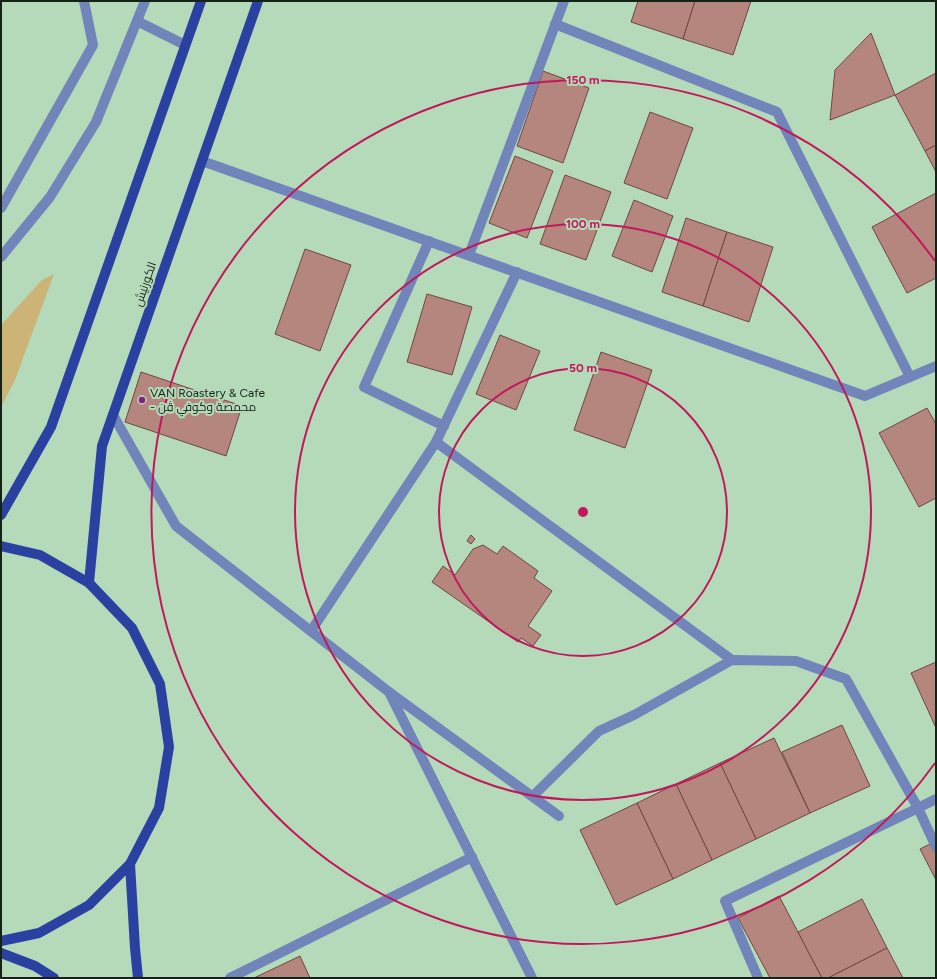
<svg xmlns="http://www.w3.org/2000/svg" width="937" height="979" font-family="Figtree,Cairo,sans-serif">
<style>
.green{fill:#ccb477}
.building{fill:#b5867e;stroke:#714640}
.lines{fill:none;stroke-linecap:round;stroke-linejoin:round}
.service{stroke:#7285bb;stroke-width:10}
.minor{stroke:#7285bb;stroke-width:10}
.primary{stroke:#2b41a2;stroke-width:10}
.ring{fill:none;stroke:#c2185b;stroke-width:2}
.poi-dot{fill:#871e85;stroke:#b4dab9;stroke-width:1.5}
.labels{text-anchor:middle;stroke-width:4;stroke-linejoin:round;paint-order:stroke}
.street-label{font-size:12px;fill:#152317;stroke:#b4dab9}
.poi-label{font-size:12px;fill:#152317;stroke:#b4dab9;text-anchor:start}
.centre{fill:#c2185b;stroke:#b4dab9;stroke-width:2}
.ring-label{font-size:12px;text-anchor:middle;font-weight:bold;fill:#c2185b;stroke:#b4dab9;stroke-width:4;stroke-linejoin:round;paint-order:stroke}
</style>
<rect width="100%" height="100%" fill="#b4dab9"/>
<polygon class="green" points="54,274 15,380 1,407 1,325 42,280"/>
<g class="building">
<polygon points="638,1 695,1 683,39 631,22"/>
<polygon points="695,1 751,1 733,55 683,39"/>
<polygon points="871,33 895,95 830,120 835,70"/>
<polygon points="543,71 589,88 563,163 517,146"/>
<polygon points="936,73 936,145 925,151 895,95"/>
<polygon points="650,112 693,128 667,199 624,183"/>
<polygon points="936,145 936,172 925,151"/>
<polygon points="515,156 553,171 527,238 489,223"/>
<polygon points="565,175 611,192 586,260 540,244"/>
<polygon points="936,193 936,278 907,293 872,227"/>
<polygon points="634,200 673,216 652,272 612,256"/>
<polygon points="686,218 727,232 703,306 662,292"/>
<polygon points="727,232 773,247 749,322 703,306"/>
<polygon points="305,249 351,265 320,351 275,334"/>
<polygon points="427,294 472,307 452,375 407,362"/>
<polygon points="500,335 540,351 516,410 476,394"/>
<polygon points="601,352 652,370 625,448 574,430"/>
<polygon points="141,372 242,406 226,456 125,422"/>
<polygon points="927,408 936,424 936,498 919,507 879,433"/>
<polygon points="471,535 475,539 471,544 467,541"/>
<polygon points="483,545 497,554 503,546 538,571 534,578 552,591 528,626 541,635 533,646 521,638 518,642 432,582 443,566 455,575 473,549"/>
<polygon points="936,662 936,728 911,673"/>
<polygon points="842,725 870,786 810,813 782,752"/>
<polygon points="774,738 810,813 756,839 720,763"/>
<polygon points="720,763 756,839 712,860 676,784"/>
<polygon points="676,784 712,860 673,879 637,803"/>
<polygon points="637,803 673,879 616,905 580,830"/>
<polygon points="936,841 936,880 920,849"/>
<polygon points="779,896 798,932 822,978 770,978 738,918"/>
<polygon points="862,899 887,948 828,978 822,978 798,932"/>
<polygon points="887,948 903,978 828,978"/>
<polygon points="300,956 310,978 254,978"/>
</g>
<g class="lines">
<g class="service">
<polyline points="137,21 185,45"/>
<polyline points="1,208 93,45 84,1"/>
<polyline points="1,257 50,197 96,122 145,1"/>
<polyline points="436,442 732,660"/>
<polyline points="389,692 559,816"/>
<polyline points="533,796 599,731 634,715 732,660 796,661 846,679 918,808"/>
</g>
<g class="minor">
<polyline points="555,24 777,112 910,377"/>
<polyline points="202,161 865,396 936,366"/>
<polyline points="429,241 364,387 444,426"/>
<polyline points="469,255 564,1"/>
<polyline points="113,415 176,526 389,692 532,978"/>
<polyline points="311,631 436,442 517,272"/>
<polyline points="918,808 936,799"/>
<polyline points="230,978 472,857"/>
<polyline points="758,978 725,901 918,808 936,847"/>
</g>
<g class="primary">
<polyline points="1,515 51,427 201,1"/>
<polyline points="1,546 40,555 89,583 132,628 160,684 169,747 159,808 130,864 89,905 39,933 1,941"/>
<polyline points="89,583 102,446 258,1"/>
<polyline points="130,864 135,948 138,978"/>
<polyline points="1,953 35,966 54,978"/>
</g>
</g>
<g class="ring">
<circle cx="583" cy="512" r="144"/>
<circle cx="583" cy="512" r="288"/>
<path d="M935 763A432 432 0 1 1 935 261"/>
</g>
<circle class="poi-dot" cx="142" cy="400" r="4"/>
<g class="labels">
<g class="street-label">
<text transform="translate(145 284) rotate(-71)" y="4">الكورنيش</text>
</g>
<g class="poi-label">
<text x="150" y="397">VAN Roastery &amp; Cafe<tspan x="150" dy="14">- محمصة وكوفي ڤِن</tspan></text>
</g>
</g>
<circle cx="583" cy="512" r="6" class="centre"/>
<g class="ring-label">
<text x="583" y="84">150 m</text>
<text x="583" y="228">100 m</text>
<text x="583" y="372">50 m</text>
</g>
<rect width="937" height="979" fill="none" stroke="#152317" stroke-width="4"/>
</svg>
